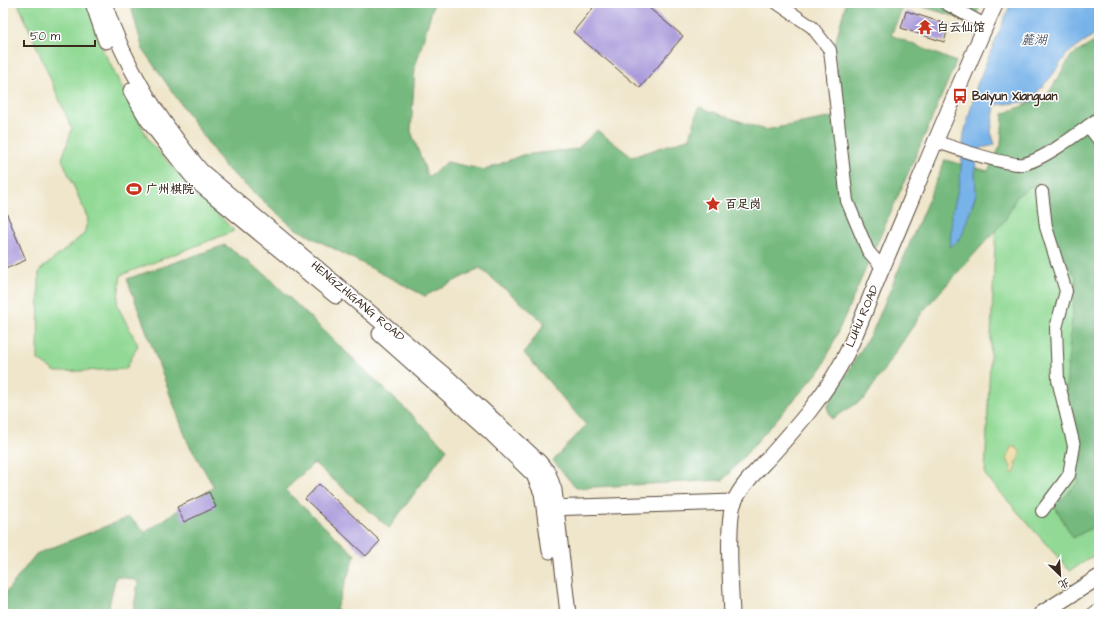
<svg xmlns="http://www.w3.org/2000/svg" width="1102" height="617" font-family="'Architects Daughter','LXGW WenKai TC',sans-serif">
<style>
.green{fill:#91d994;stroke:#668259}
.forest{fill:#74b97e;stroke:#58724e}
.sand{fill:#eeda9e;stroke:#94825e}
.water{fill:#77b2e9;stroke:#596e84}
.building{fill:#a99ada}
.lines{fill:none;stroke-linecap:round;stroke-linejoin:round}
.minor-casing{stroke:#564638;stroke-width:14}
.major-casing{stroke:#564638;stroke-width:17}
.minor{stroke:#fff;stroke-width:12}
.major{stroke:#fff;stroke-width:15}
.labels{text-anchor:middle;stroke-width:3;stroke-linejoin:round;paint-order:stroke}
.poi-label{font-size:12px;font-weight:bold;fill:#3b2a1e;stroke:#fff;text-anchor:start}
.street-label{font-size:12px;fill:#3b2a1e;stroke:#fff}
.water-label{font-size:13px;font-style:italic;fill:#505a65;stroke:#fff}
</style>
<rect width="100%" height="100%" fill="#fff"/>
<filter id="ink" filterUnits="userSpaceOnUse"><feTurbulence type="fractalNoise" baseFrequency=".025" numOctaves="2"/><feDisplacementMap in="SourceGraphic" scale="8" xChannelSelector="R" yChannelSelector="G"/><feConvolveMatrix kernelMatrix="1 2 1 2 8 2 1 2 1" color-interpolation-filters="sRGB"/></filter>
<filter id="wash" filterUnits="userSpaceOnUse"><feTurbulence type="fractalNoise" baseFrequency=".012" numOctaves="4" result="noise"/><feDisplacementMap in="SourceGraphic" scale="16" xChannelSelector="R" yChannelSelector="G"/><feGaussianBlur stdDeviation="0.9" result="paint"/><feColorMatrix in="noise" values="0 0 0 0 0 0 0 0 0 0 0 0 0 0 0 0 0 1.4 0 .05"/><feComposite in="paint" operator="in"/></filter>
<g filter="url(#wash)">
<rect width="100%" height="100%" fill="#efe6cb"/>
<g class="green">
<polygon points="18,3 88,3 98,40 150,143 234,231 121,275 117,305 138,345 126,369 56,372 38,360 39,271 84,234 88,219 62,159 72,129"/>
<polygon points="1099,127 1099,552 1070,571 985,475 997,200"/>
</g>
<g class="forest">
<polygon points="130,3 434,3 415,68 411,131 428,177 447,162 485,170 522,155 577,149 597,130 632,157 690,138 699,107 765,130 843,115 834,47 846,3 905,3 891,35 956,62 928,128 822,368 723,480 576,488 553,461 586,425 524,353 545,323 480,268 425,296 294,228 225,167 143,50"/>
<polygon points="910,3 958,3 970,5 972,3 981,3 974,22"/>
<polygon points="1099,39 1099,524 1073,538 1055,507 1078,482 1066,416 1067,373 1076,277 1049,239 1049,198 1042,180 1017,196 1005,220 923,311 865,398 832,419 827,407 874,328 945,160 988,171 1001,145 1003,114 1047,96 1071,56"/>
<polygon points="225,245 266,275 447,449 389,528 314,463 285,490 355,555 336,609 344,614 221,614 221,612 201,614 133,614 138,581 116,576 107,614 3,614 3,596 36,554 129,517 145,532 214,487 188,443 127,279"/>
</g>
<polygon class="sand" points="1011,447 1016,447 1020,452 1019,458 1015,463 1016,468 1015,472 1011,474 1011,467 1007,459"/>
<polygon class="water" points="1011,3 1099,3 1099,31 1067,54 1051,77 1038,91 1035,101 995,105 991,132 995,145 981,148 975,168 976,194 961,238 950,247 952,215 960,180 964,134 977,85"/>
<g id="blocks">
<g class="building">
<polygon points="597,3 643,3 683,36 640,88 573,32"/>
<polygon points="906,11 949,25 944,42 901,28"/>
<polygon points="3,205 26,260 3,270"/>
<polygon points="319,484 380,541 366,556 305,499"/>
<polygon points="209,492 216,507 184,522 177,507"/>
</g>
</g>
</g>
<g filter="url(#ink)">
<use href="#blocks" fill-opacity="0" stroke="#564638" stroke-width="1"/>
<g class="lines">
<g class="minor-casing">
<g id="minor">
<polyline points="777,3 812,27 830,50 847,201 868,251 882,267"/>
<polyline points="945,3 985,25"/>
<polyline points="1088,126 1099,140"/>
<path d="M934 141C953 147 1005 166 1023 164 1044 160 1081 131 1099 118"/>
<polyline points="1042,192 1046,227 1066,291 1056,328 1058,380 1074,446 1069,475 1042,511"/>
</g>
</g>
<g class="major-casing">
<g id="major">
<polyline points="93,3 106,41"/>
<path d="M104 3C125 68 158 118 201 171L448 378 539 462 548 473 554 490 568 614"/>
<polyline points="131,91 148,120 168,146 196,181 336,296"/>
<polyline points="380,334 490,432 534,475 542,493 550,551"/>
<polyline points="547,508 734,502"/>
<path d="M732 614C731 589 726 522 734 502 743 482 761 467 775 451 799 424 823 397 841 364 859 332 869 297 884 264 921 177 956 89 996 3"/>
<polyline points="1041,614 1099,577"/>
<polyline points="1095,614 1099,612"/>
</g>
</g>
<use href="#minor" class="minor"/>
<use href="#major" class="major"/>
</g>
</g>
<defs>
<g id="temple-bare" transform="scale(1.2)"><path d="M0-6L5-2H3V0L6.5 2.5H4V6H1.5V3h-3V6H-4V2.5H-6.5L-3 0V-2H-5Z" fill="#c8321e" stroke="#fff" stroke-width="2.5" paint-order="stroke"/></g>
<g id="bus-bare" transform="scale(1.2)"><path d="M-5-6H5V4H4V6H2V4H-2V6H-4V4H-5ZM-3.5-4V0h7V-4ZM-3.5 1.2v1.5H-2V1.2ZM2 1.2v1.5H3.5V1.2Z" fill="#c8321e" stroke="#fff" stroke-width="2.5" paint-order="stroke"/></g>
<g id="stadium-bare" transform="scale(1.2)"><path d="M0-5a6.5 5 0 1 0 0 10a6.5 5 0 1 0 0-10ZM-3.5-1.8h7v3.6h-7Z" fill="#c8321e" stroke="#fff" stroke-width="2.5" paint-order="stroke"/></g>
<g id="sight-bare" transform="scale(1.2)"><path d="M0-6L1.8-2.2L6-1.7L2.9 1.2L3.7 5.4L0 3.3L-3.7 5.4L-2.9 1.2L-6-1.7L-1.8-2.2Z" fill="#c8321e" stroke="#fff" stroke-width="2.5" paint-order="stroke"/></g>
</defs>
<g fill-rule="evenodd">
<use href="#temple-bare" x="925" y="27"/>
<use href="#bus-bare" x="960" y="96"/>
<use href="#stadium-bare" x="134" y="189"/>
<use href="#sight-bare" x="713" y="204"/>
</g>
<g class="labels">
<g class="poi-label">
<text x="937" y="31">白云仙馆</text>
<text x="972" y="100">Baiyun Xianguan</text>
<text x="146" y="193">广州棋院</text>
<text x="725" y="208">百足岗</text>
</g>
<g class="street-label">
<text transform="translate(358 301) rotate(40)" y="4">HENGZHIGANG ROAD</text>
<text transform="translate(862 316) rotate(-67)" y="4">LUHU ROAD</text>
</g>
<g class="water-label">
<text x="1034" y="44">麓湖</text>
</g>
</g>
<rect width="1102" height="617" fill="none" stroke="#fff" stroke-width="16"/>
<g transform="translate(1060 575) rotate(155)" stroke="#ffffff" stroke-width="3" paint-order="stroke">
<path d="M0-3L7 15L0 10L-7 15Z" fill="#3b2a1e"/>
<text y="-6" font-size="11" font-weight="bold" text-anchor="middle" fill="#3b2a1e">北</text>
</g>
<path d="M24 40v6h71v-6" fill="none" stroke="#3b2a1e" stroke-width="2"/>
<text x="30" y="40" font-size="12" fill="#3b2a1e" stroke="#ffffff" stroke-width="3" paint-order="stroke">50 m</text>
</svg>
